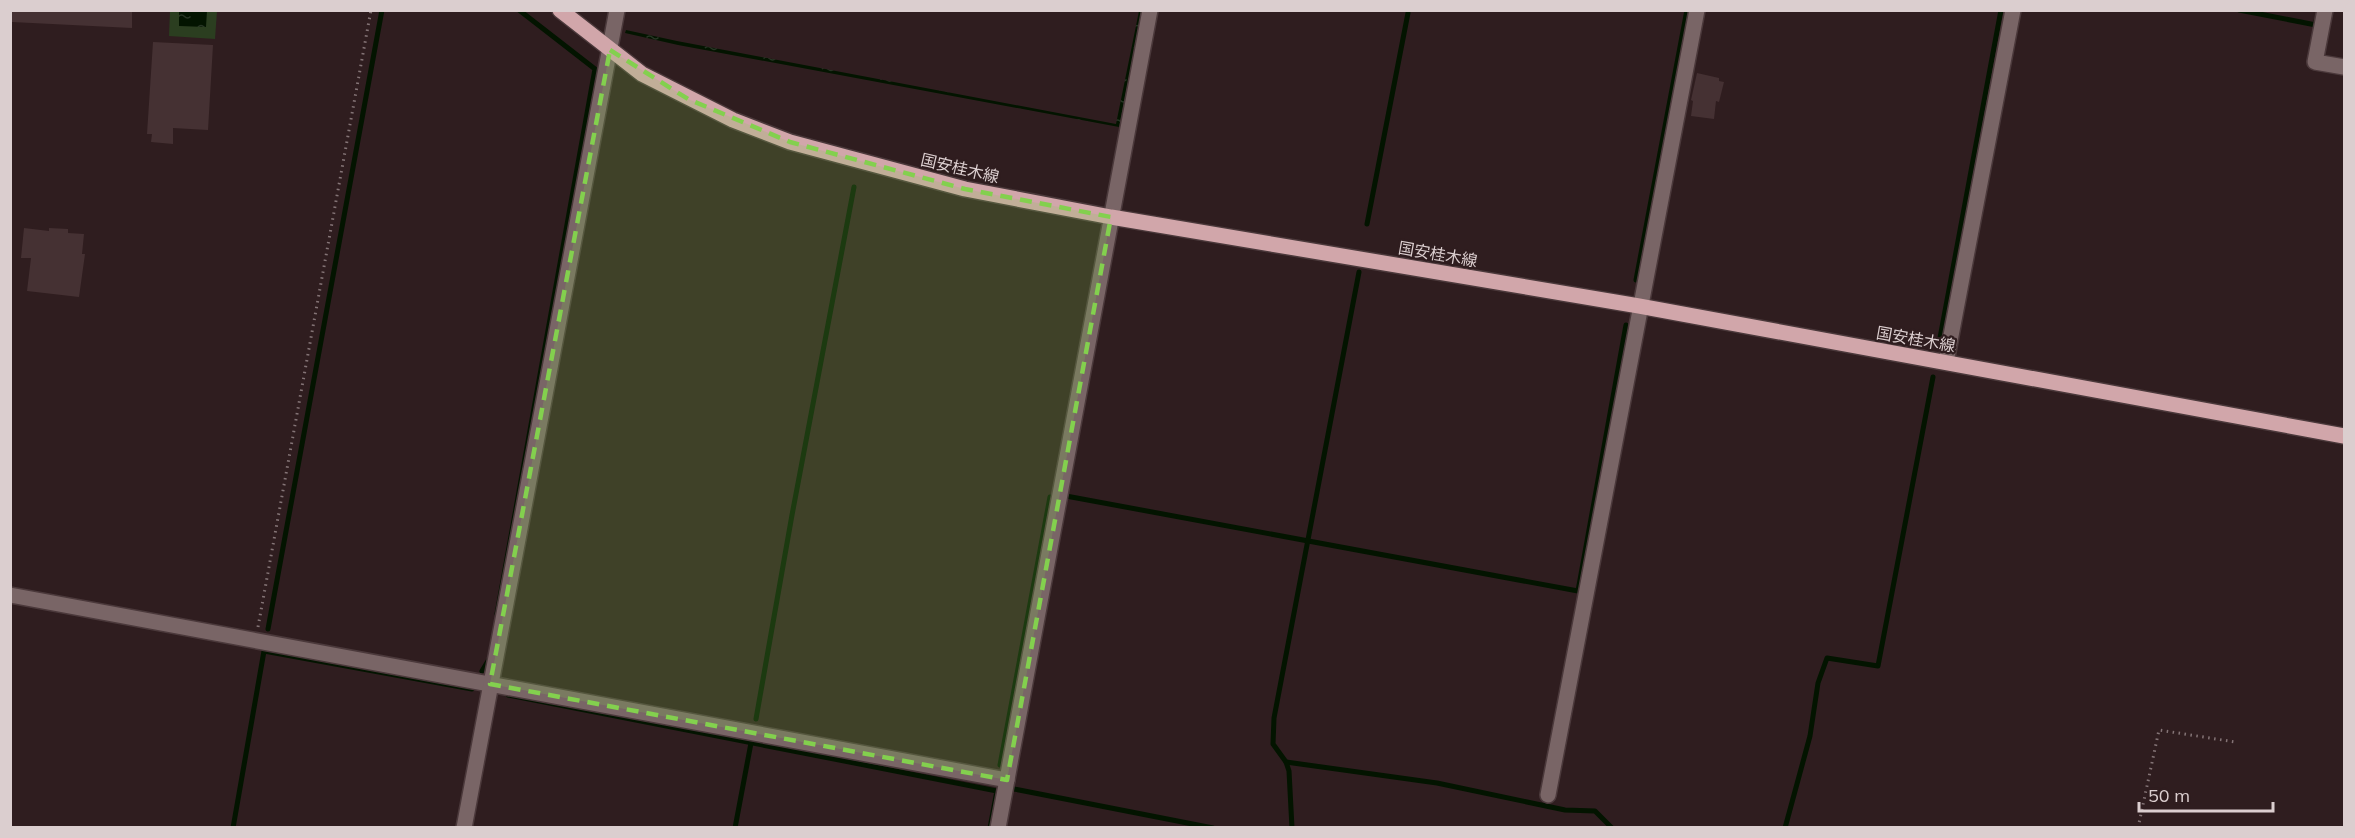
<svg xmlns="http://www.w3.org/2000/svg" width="2355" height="838" font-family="Mulish,'Noto Sans JP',sans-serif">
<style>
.pitch{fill:#2b3e20}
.water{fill:url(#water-ripples)}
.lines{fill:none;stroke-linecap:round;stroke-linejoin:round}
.stream{stroke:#031400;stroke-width:5}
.building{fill:#453133}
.minor-casing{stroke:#4b393b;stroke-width:18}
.major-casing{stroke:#4b393b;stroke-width:18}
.path{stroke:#847476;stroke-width:3;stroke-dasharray:1.5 4.5;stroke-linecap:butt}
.minor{stroke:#796566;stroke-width:15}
.major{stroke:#d1a6aa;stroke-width:15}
.marked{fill:#83d04e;fill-opacity:0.2;stroke:#83d04e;stroke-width:4.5;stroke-dasharray:12 8;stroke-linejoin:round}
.labels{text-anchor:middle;stroke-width:4.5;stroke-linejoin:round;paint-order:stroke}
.street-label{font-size:16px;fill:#dbcecf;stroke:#2f1d1f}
</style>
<defs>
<pattern id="water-ripples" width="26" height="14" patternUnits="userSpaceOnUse" patternTransform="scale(1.5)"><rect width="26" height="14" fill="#031400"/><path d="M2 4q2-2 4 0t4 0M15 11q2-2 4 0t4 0" fill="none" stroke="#273524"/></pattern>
</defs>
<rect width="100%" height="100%" fill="#2f1d1f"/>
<polygon class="pitch" points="170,11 217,11 215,39 169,36"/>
<g class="water">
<polygon points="179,11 207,11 206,27 179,26"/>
<polygon points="1139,11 1142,11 1119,127 678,45 625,33 626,30 677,41 1116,124"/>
</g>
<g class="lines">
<g class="stream">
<polyline points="2239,10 2316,25 2316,21"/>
<polyline points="1367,224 1408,13"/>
<polyline points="1636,280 1687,10"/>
<polyline points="1940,338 2001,10"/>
<polyline points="1066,496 1578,591 1626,325"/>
<polyline points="497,614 595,69 519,10"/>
<polyline points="268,629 382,10"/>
<polyline points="482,671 488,661"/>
<polyline points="508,695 997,791 990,828"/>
<polyline points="756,719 792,515 854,187"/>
<polyline points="1286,762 1437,783 1565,810 1595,811 1612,828"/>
<polyline points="1000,765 1050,497"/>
<polyline points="1014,789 1213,828"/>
<polyline points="233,828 264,651 472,689"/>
<polyline points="735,828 751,743"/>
<polyline points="1292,828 1289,771 1286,762 1273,744 1274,718 1359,272"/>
<polyline points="1785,828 1810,736 1818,683 1827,658 1878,666 1933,377"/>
</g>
</g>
<g class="building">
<polygon points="12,10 132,10 132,28 12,22"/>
<polygon points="153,42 213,45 208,130 173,128 173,144 151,142 152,134 147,134"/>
<polygon points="1697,73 1719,78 1719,81 1724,82 1719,102 1716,101 1714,119 1691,116 1693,101 1691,100"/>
<polygon points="24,228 49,231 49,228 68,229 68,233 84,234 82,254 85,254 79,297 27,291 31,258 21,258"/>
</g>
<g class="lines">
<g class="minor-casing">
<g id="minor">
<polyline points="2325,10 2315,62 2344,67"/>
<polyline points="1946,362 2013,10"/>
<polyline points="10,595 1007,780"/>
<polyline points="1548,795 1697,10"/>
<polyline points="464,828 617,10"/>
<polyline points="998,828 1150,10"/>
</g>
</g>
<g class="major-casing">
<polyline id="major" points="560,10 642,74 733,120 790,142 965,189 1111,217 1639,306 2344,436"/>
</g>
<g class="path">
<polyline points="258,627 371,10"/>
<polyline points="2138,828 2159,730 2235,742"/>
</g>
<use href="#minor" class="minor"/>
<use href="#major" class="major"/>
</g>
<path class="marked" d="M610 50 688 99 790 142 965 189 1111 217 1007 780 490 684Z"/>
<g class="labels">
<g class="street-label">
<text transform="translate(960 168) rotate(13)" y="6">国安桂木線</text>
<text transform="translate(1438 254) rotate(10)" y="6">国安桂木線</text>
<text transform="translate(1916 339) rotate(10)" y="6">国安桂木線</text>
</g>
</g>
<rect width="2355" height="838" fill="none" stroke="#dbcecf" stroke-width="24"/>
<path d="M2139 802v9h134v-9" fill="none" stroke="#dbcecf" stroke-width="3"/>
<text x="2148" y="802" font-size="18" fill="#dbcecf" stroke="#2f1d1f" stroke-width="4.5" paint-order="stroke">50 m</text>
</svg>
